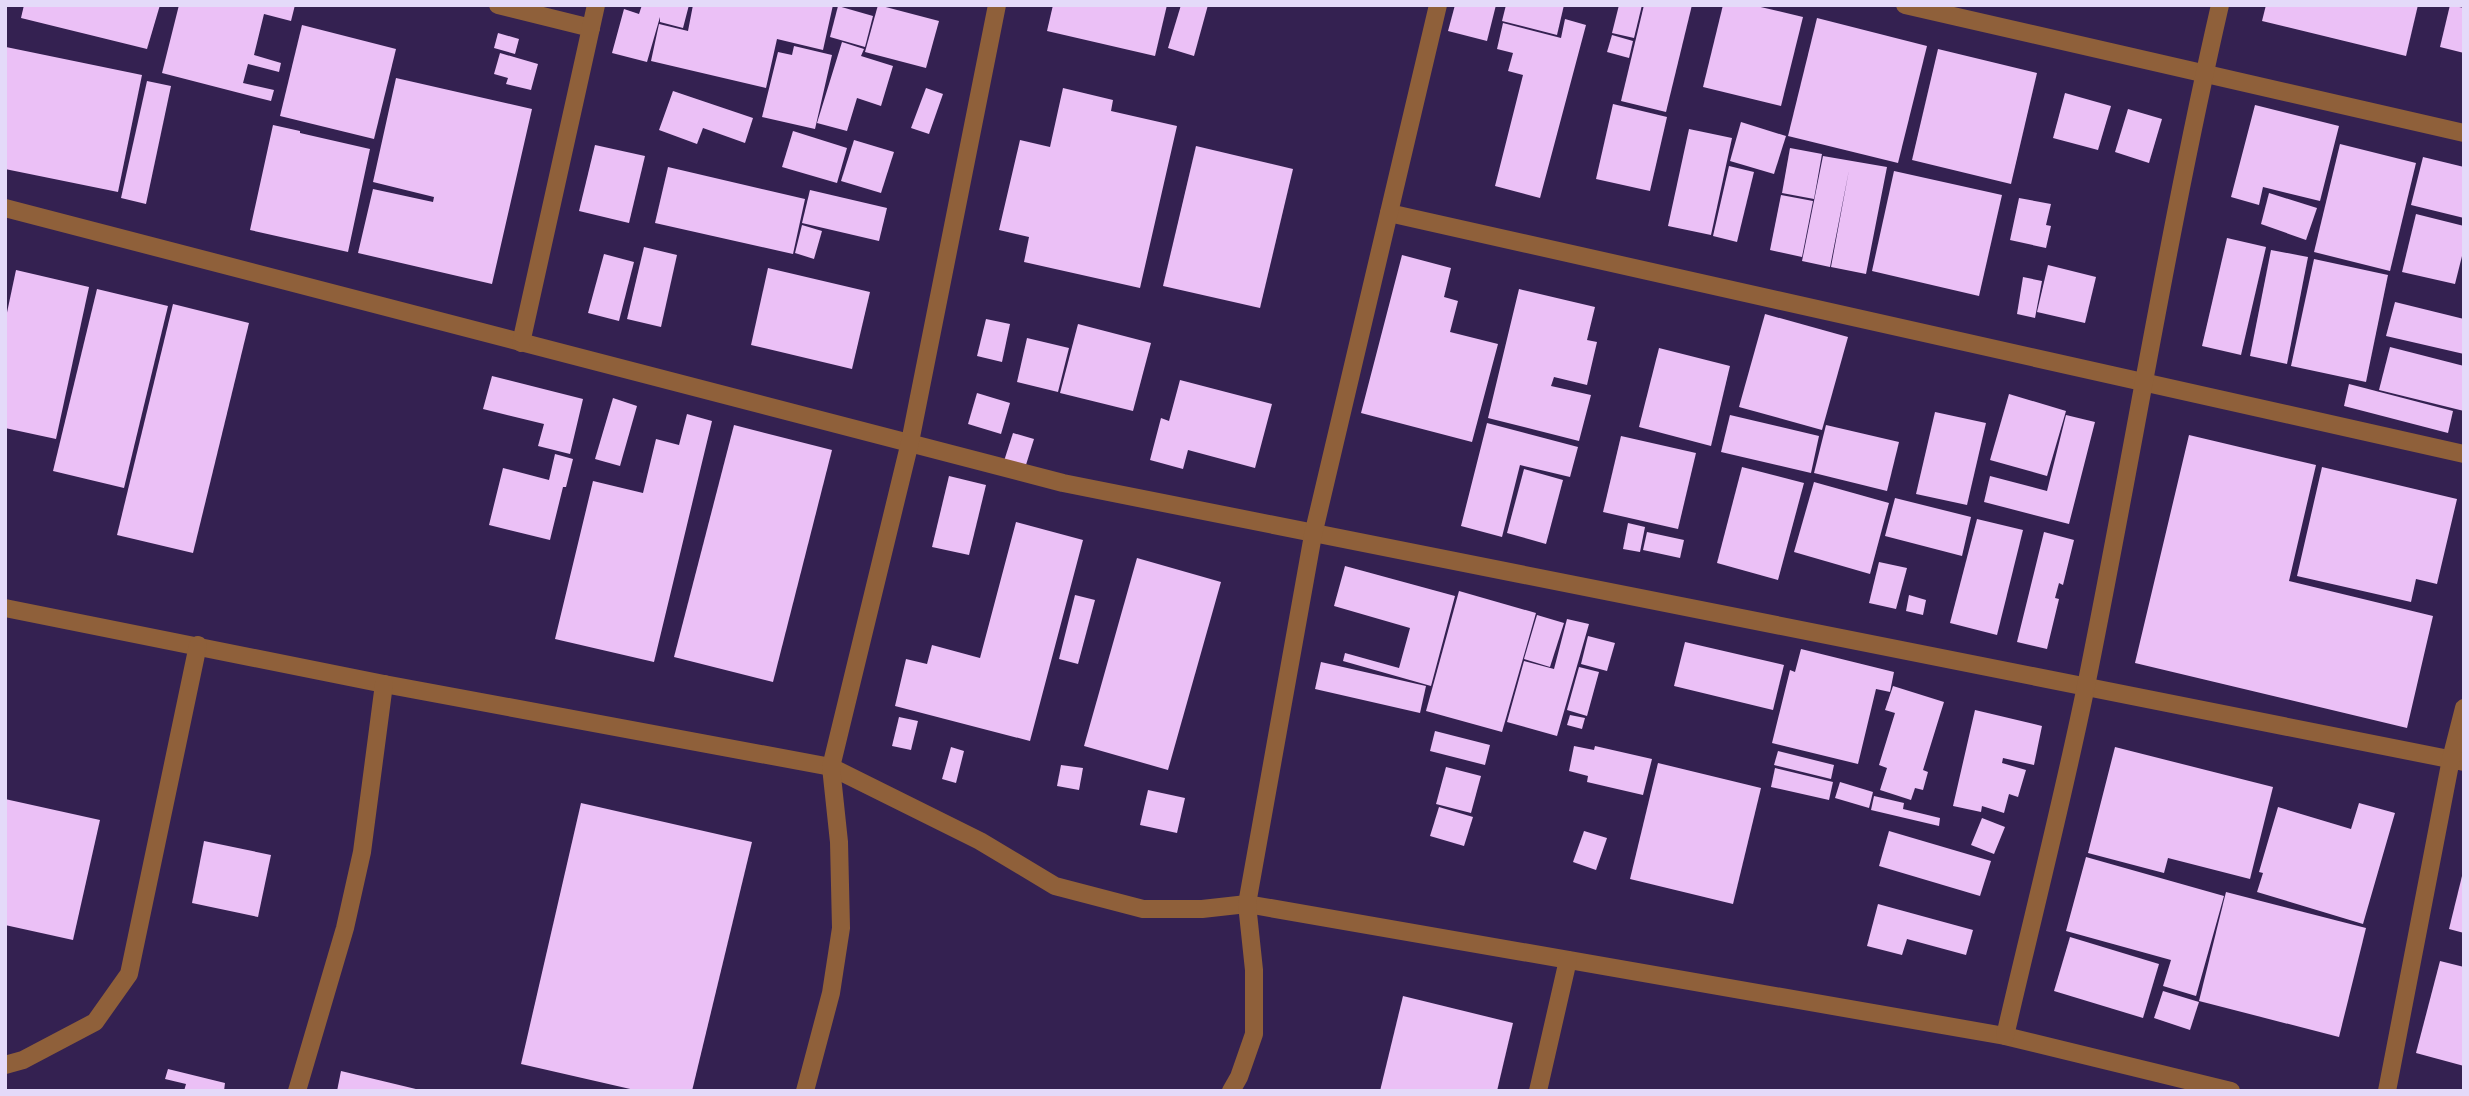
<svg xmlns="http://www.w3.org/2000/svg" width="2469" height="1096" font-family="Ubuntu,sans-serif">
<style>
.building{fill:#ebc0f6}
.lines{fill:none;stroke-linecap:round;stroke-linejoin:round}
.street{stroke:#8f603a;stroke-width:18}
</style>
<rect width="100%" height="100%" fill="#342151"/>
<g class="building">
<polygon points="24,5 160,5 147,49 21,18"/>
<polygon points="179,5 295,5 291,21 264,14 254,55 281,63 279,72 248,64 243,83 274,90 271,101 162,73"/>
<polygon points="642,5 689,5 683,28 660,22 660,17 647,62 612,53 624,9 639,14"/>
<polygon points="693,5 833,5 823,50 777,39 766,88 651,61 659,24 688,31"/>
<polygon points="878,5 939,21 926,68 865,52"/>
<polygon points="1053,5 1167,5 1155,56 1047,31"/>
<polygon points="1181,5 1208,5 1194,56 1168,48"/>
<polygon points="1455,5 1496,5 1487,41 1448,31"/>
<polygon points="1506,5 1564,5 1557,35 1502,21"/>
<polygon points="1619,5 1642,5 1634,38 1612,33"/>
<polygon points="1644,5 1692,5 1666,112 1621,101"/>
<polygon points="1723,5 1752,5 1803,17 1781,106 1703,87"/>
<polygon points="2266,5 2418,5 2406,56 2262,21"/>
<polygon points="2450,5 2464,8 2464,53 2440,47"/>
<polygon points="838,6 873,16 865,47 830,37"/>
<polygon points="1817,18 1927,46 1898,163 1788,136"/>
<polygon points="1565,19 1586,25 1540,198 1495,186 1523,75 1508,71 1513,53 1497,49 1503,23 1561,38"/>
<polygon points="302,25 396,49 374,139 280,116"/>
<polygon points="498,33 519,39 515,54 494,48"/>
<polygon points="1612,35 1633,41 1629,58 1607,52"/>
<polygon points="842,42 864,49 861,56 893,66 881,106 857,98 847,131 817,123"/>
<polygon points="794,46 832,55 815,129 762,117 778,52 792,55"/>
<polygon points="6,47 142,75 118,192 5,169"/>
<polygon points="1938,49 2037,73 2011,184 1912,160"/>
<polygon points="500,53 538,64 531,90 506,84 508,78 494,74"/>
<polygon points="396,78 532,109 492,284 358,253 373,189 433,202 434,197 373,182"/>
<polygon points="147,81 171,86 146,204 121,198"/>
<polygon points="926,88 943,94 929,134 911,128"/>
<polygon points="1063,88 1113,100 1111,111 1177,126 1140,288 1024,262 1029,237 999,230 1020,140 1050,147"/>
<polygon points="673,91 753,118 745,143 703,128 697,144 659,130"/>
<polygon points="2065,93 2111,106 2098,150 2053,138"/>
<polygon points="1613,104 1667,117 1650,191 1596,179"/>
<polygon points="2255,105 2339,126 2320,201 2263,187 2259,205 2231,197"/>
<polygon points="2128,109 2162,119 2149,163 2115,152"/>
<polygon points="1741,122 1786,136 1774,174 1730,161"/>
<polygon points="273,125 300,131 300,133 370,149 348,252 250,230"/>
<polygon points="1689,129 1732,138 1711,235 1668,226"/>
<polygon points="793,131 847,148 837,183 782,167"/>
<polygon points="854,140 894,152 881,193 841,181"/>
<polygon points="2340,144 2416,163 2390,271 2314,252"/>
<polygon points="595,145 645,156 629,223 579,211"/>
<polygon points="1196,146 1293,169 1260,308 1163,286"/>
<polygon points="1790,148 1822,154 1814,199 1782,193"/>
<polygon points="1823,156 1887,167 1866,274 1831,267 1849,170 1830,267 1802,261"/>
<polygon points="2423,157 2464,167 2464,218 2411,205"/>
<polygon points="1729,166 1754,172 1737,242 1713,236"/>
<polygon points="668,167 805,199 793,254 655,223"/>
<polygon points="1894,171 2002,195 1979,296 1872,271"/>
<polygon points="810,190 887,208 879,241 802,223"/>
<polygon points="2269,193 2317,208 2306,240 2261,224"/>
<polygon points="1781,195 1813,201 1802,257 1770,250"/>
<polygon points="2019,198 2051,204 2046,225 2051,226 2046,248 2010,240"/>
<polygon points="2416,214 2464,226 2464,248 2455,284 2402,272"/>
<polygon points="802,225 822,231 814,259 795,253"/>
<polygon points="2227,238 2266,247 2241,355 2202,346"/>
<polygon points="644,247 677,255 661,327 627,319"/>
<polygon points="2271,250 2308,257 2287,364 2250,356"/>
<polygon points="604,254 634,262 619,321 588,313"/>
<polygon points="1402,255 1451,268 1444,297 1458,301 1450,332 1498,344 1472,442 1361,413"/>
<polygon points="2314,259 2388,275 2366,382 2291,366"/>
<polygon points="2048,265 2096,277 2085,323 2037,312"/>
<polygon points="768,268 870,292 852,369 751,345"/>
<polygon points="16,270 89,287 56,439 5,428 5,322"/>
<polygon points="2023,277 2042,281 2035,318 2017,314"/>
<polygon points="97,289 168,306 124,488 53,471"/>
<polygon points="1519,289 1595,307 1587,340 1597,342 1587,385 1554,377 1551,386 1591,395 1579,441 1488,418"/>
<polygon points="2395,302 2464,319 2464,354 2386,336"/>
<polygon points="173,304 249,323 193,553 117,535"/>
<polygon points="1765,314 1848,337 1822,430 1739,407"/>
<polygon points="986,319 1010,324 1002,362 977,356"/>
<polygon points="1078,324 1151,343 1133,411 1060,393"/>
<polygon points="1027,338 1069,348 1058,392 1017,382"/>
<polygon points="2390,347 2464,366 2464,411 2379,390"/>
<polygon points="1659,348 1730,366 1711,446 1639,427"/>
<polygon points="492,376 583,399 570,454 538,446 544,424 483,409"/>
<polygon points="1180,380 1272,404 1255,468 1188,450 1183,469 1150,460 1161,418 1169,421"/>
<polygon points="2349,384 2453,411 2448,433 2344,406"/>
<polygon points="977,393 1010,403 1001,434 968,424"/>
<polygon points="2009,394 2066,411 2047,476 1990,460"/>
<polygon points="613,398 637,406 620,466 595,459"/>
<polygon points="1935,412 1986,423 1967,505 1916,494"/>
<polygon points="687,414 712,421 654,662 555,639 593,481 643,493 656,439 679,445"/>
<polygon points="1730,415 1819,436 1811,473 1721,452"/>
<polygon points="2066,415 2095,422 2069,524 1984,502 1990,476 2047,491"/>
<polygon points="1487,423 1578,447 1570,477 1520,465 1502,537 1461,526"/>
<polygon points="734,425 832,450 773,682 674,657"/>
<polygon points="1826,425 1899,442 1887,491 1814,473"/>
<polygon points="1013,433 1034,439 1025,468 1004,461"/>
<polygon points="2189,435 2316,465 2289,581 2433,616 2407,728 2135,663"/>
<polygon points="1621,436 1696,453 1678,529 1603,512"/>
<polygon points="555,454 573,459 566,487 563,487 550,540 489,525 503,468 549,480"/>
<polygon points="1742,467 1804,483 1778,580 1717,563"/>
<polygon points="2322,467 2457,499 2437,584 2416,579 2411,602 2297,576"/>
<polygon points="1524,469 1563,480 1546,544 1507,533"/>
<polygon points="949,476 986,485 969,555 932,547"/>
<polygon points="1814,482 1889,503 1870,574 1794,552"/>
<polygon points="1895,498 1971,517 1962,556 1885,536"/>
<polygon points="1977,519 2023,530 1997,635 1950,623"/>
<polygon points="1016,522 1083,540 1030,741 895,706 906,659 927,664 932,645 980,658"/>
<polygon points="1628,523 1645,527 1640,552 1623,549"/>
<polygon points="1647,532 1684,540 1680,558 1643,550"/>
<polygon points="2044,532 2074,540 2063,585 2059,583 2055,598 2059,599 2047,649 2017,642"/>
<polygon points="1137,558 1221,582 1168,770 1084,746"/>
<polygon points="1879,562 1907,568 1896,609 1869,603"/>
<polygon points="1345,566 1455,596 1431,686 1343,661 1345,653 1399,668 1410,628 1334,606"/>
<polygon points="1459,591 1536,613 1502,732 1426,711"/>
<polygon points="1075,595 1095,600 1078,664 1059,659"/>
<polygon points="1909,595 1926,600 1923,615 1906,611"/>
<polygon points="1537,615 1564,623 1550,667 1524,659"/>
<polygon points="1567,619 1589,624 1557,736 1507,722 1524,661 1554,669"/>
<polygon points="1588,636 1615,643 1607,671 1581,664"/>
<polygon points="1685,642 1784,665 1773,710 1674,686"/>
<polygon points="1801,649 1894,672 1890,692 1876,689 1858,764 1772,743 1790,670 1795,672"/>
<polygon points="1321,662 1426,686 1420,713 1315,689"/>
<polygon points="1579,667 1599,672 1587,716 1567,710"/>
<polygon points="1893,686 1944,702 1923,770 1928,772 1923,790 1915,788 1911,800 1880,790 1887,768 1879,765 1895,713 1885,710"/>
<polygon points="1975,710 2042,726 2034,765 2003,758 2002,763 2026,770 2018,797 2009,794 2004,813 1982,806 1981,812 1953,806"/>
<polygon points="1570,715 1585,718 1582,729 1567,725"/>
<polygon points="899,717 918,721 911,750 892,746"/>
<polygon points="1435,731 1490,745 1485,765 1430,751"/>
<polygon points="1574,746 1594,750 1595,746 1652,759 1643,795 1587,782 1588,776 1569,771"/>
<polygon points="951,747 964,751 956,783 942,779"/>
<polygon points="2115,747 2273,787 2250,879 2168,858 2164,873 2088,853"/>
<polygon points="1778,751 1834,765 1831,779 1774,765"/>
<polygon points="1658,763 1761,788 1733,904 1630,879"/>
<polygon points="1061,765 1083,768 1079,790 1057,786"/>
<polygon points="1446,767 1481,776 1471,813 1436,804"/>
<polygon points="1775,768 1833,782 1829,800 1771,787"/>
<polygon points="1840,782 1873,792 1869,808 1835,798"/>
<polygon points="1148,790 1185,798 1177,833 1140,825"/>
<polygon points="1874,796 1904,803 1903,809 1940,818 1939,826 1871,810"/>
<polygon points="5,799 100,820 73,940 5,925"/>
<polygon points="581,803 752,842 692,1091 639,1091 521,1064"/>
<polygon points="2359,803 2395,813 2363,924 2257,892 2263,873 2259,872 2278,807 2351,829"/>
<polygon points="1439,807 1473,817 1464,846 1430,836"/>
<polygon points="1982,818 2005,827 1994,854 1971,845"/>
<polygon points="1584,831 1607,838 1596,870 1573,862"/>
<polygon points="1889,831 1991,861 1980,896 1879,866"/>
<polygon points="204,841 271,855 258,917 192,903"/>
<polygon points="2086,857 2224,896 2196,996 2163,986 2171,960 2066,931"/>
<polygon points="2463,872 2464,872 2464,933 2449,929"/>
<polygon points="2226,892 2366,928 2339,1037 2199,1001"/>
<polygon points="1878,904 1973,930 1966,955 1907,939 1902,955 1867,946"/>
<polygon points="2070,937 2159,964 2143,1018 2054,991"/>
<polygon points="2440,961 2464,967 2464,1066 2416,1053"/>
<polygon points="2163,991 2199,1002 2190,1030 2154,1018"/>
<polygon points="1403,996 1513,1023 1497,1091 1380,1091"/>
<polygon points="168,1069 225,1083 224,1091 184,1091 186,1084 165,1079"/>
<polygon points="341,1071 420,1090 419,1091 337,1091"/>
</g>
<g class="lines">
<g class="street">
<polyline points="498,5 591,28"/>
<polyline points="1905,5 2464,133"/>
<polyline points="5,208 1063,483 2464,762"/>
<polyline points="1389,213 2464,454"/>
<polyline points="521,343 596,5"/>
<polyline points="5,608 384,684 831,767 980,841 1055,886 1143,909 1202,909 1247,904 2005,1036 2231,1091"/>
<path d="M2005 1036C2032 919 2062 803 2086 686 2132 459 2168 231 2220 5"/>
<polyline points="5,1065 23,1060 95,1022 129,974 198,645"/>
<polyline points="297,1091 345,928 362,852 384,684"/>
<polyline points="805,1091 831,993 841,928 839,842 831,767 910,442 997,5"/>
<polyline points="1231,1091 1239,1077 1254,1034 1254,970 1247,904 1313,535 1438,5"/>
<polyline points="1538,1091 1568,960"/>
<polyline points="2387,1091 2451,759 2464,708"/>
</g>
</g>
<rect width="2469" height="1096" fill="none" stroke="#e4daf9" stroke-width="14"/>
</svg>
